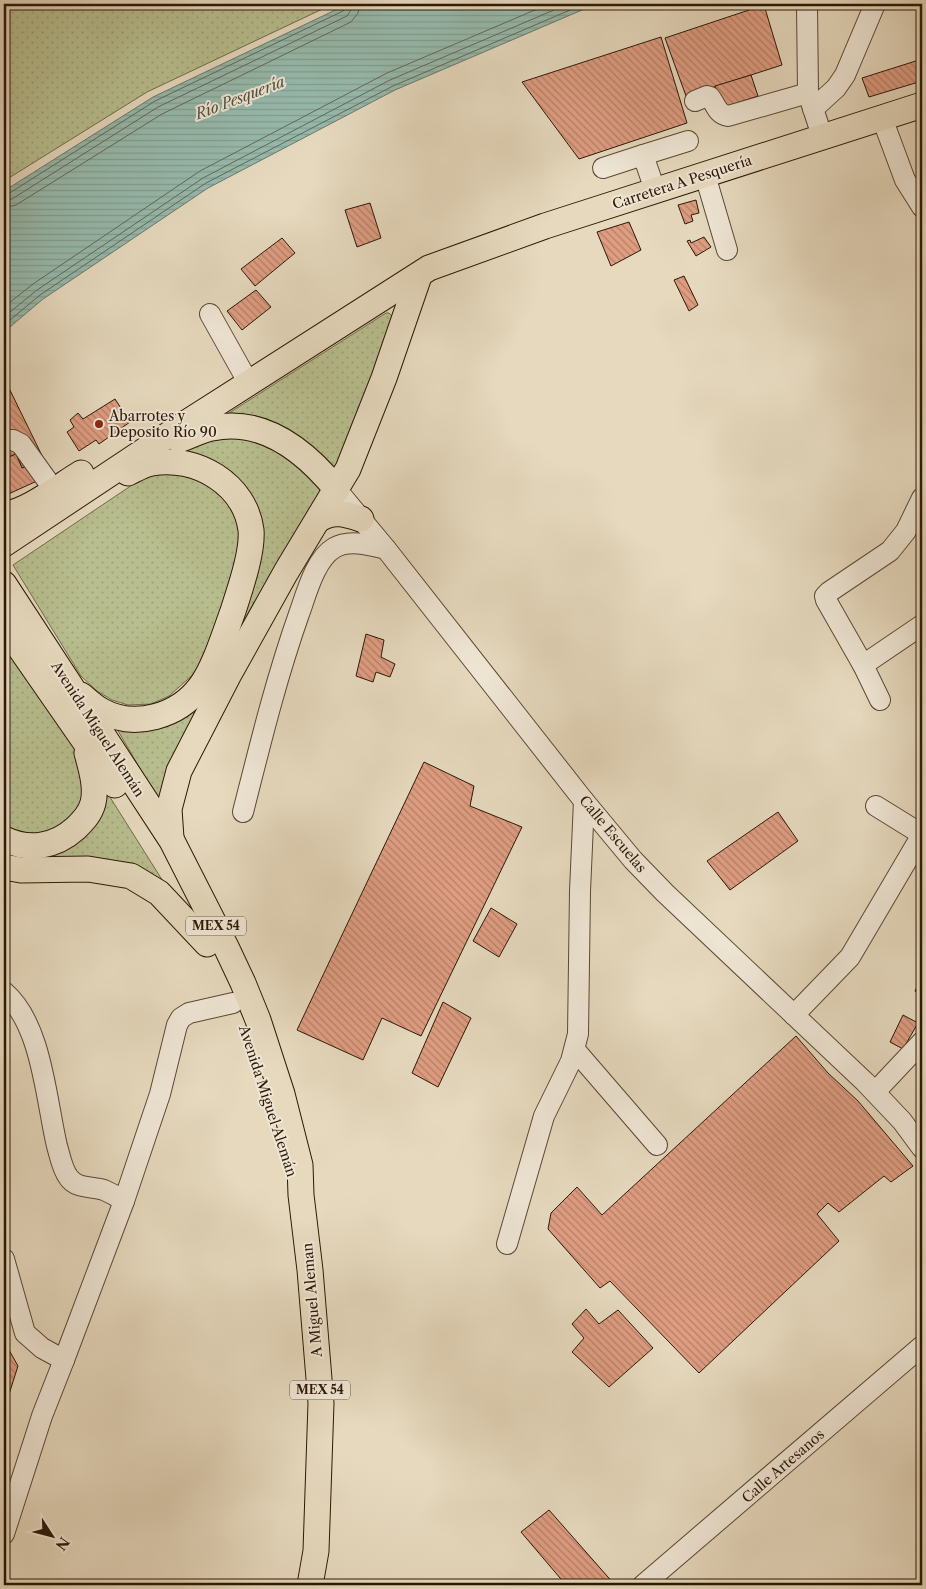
<svg xmlns="http://www.w3.org/2000/svg" width="926" height="1589" font-family="'Libre Caslon Text',serif">
<style>
.grass{fill:url(#grass-dots);stroke:#726b4a}
.water{fill:url(#water-rules);stroke:#6c796a}
.lines{fill:none;stroke-linecap:round;stroke-linejoin:round}
.shore{stroke:#626959;stroke-width:1}
.building{fill:url(#building-back-hatch);stroke:#2c1805}
.minor-casing{stroke:#5a4833;stroke-width:22}
.major-casing{stroke:#2c1805;stroke-width:27}
.minor{stroke:#efe6d5;stroke-width:20}
.major{stroke:#e6d9be;stroke-width:25}
.poi-dot{fill:#8f2418;stroke:#efe6d5;stroke-width:2}
.labels{text-anchor:middle;stroke-width:4;stroke-linejoin:round;paint-order:stroke}
.shield{fill:#efe6d5;stroke:#665643;stroke-width:1}
.shield-label{font-size:12px;font-weight:bold;fill:#2c1805}
.street-label{font-size:14px;fill:#2c1805;stroke:#efe6d5}
.poi-label{font-size:14px;fill:#2c1805;stroke:#efe6d5;text-anchor:start}
.water-label{font-size:15px;font-style:italic;fill:#515140;stroke:#efe6d5}
</style>
<defs>
<pattern id="grass-dots" width="8" height="8" patternUnits="userSpaceOnUse" patternTransform="scale(1.25)"><rect width="8" height="8" fill="#b8be8f"/><path d="M2 2h.1M6 6h.1" fill="none" stroke="#9ea37a" stroke-width="1.8" stroke-linecap="round"/></pattern>
<pattern id="water-rules" width="6" height="5" patternUnits="userSpaceOnUse" patternTransform="scale(1.25)"><rect width="6" height="5" fill="#97baad"/><path d="M0 2.5h6" fill="none" stroke="#829f93"/></pattern>
<pattern id="building-back-hatch" width="6" height="6" patternUnits="userSpaceOnUse" patternTransform="scale(1.25)"><rect width="6" height="6" fill="#df9d82"/><path d="M-1 5l2 2M0 0l6 6M5-1l2 2" fill="none" stroke="#b57f68"/></pattern>
</defs>
<rect width="100%" height="100%" fill="#e6d9be"/>
<filter id="stains"><feTurbulence type="fractalNoise" baseFrequency=".004" numOctaves="4"/><feColorMatrix values="0 0 0 0 .2 0 0 0 0 .09 0 0 0 0 .02 0 0 0 .5 -.17"/></filter>
<radialGradient id="worn" r=".72"><stop offset=".6" stop-color="#630" stop-opacity="0"/><stop offset="1" stop-color="#630" stop-opacity=".3"/></radialGradient>
<g class="grass">
<polygon points="4,4 333,4 147,92 4,181"/>
<polygon points="386,313 389,313 392,316 374,375 335,468 331,468 218,420"/>
<polygon points="256,434 324,487 159,801 114,724 198,698 257,510 159,454 178,443"/>
<polygon points="178,470 227,495 245,542 209,642 196,672 169,696 151,704 128,705 112,700 97,691 81,676 13,565 141,479 163,471"/>
<polygon points="4,647 73,740 88,779 80,811 52,833 14,834 4,826"/>
<polygon points="108,794 166,886 4,855 4,847 98,818"/>
</g>
<polygon class="water" points="348,4 596,4 395,90 208,188 43,299 4,332 4,191 153,97"/>
<g class="lines">
<g class="shore">
<polyline points="4,195 8,194 155,101 343,11 346,8 346,4"/>
<polyline points="4,201 12,199 158,107 347,16 351,10 352,4"/>
<polyline points="4,208 16,205 162,114 351,22 358,13 360,4"/>
<polyline points="4,307 33,284 200,171 387,73 549,4"/>
<polyline points="4,317 37,290 203,178 390,80 568,4"/>
<polyline points="4,325 40,295 206,183 393,86 584,4"/>
</g>
</g>
<g class="building">
<polygon points="764,5 782,65 686,96 665,38"/>
<polygon points="661,37 687,123 579,159 522,82"/>
<polygon points="922,59 922,81 869,97 862,78"/>
<polygon points="751,75 758,96 724,107 715,86"/>
<polygon points="696,200 699,213 691,215 693,221 685,224 678,205"/>
<polygon points="370,203 381,238 357,247 345,210"/>
<polygon points="629,222 641,250 611,266 597,232"/>
<polygon points="704,237 711,247 696,256 687,241 690,240 691,243"/>
<polygon points="282,238 295,253 255,286 241,269"/>
<polygon points="684,276 698,305 689,311 674,280"/>
<polygon points="256,290 271,307 242,330 227,311"/>
<polygon points="7,384 51,474 29,466 22,468 16,454 4,459 4,385"/>
<polygon points="115,399 130,422 99,444 96,440 79,451 67,432 74,427 70,420 78,413 83,419"/>
<polygon points="16,454 22,468 29,466 37,481 4,496 4,459"/>
<polygon points="366,634 384,640 381,657 395,664 390,677 376,672 373,682 356,676"/>
<polygon points="424,762 474,786 470,806 522,827 421,1036 382,1018 363,1060 297,1030"/>
<polygon points="778,812 798,841 730,890 707,861"/>
<polygon points="491,908 517,924 499,957 473,941"/>
<polygon points="922,977 922,997 915,991"/>
<polygon points="443,1002 471,1018 438,1087 412,1073"/>
<polygon points="903,1015 918,1023 903,1049 890,1042"/>
<polygon points="796,1036 828,1073 858,1101 913,1166 891,1182 884,1176 839,1212 828,1203 817,1214 839,1241 699,1373 610,1281 600,1288 548,1229 551,1213 577,1187 602,1215"/>
<polygon points="586,1309 599,1324 618,1310 653,1348 609,1387 572,1352 584,1338 572,1324"/>
<polygon points="4,1341 18,1366 4,1410"/>
<polygon points="549,1510 615,1585 566,1585 521,1532"/>
</g>
<g class="lines">
<g class="minor-casing">
<g id="minor">
<polyline points="807,4 808,93 822,136"/>
<path d="M695 101 707 96 710 97C716 105 717 114 728 116L808 93"/>
<polyline points="813,109 836,88 845,75 875,4"/>
<polyline points="882,118 905,180 922,207"/>
<polyline points="603,168 643,155"/>
<polyline points="705,175 727,250"/>
<polyline points="655,190 643,155 688,141"/>
<polyline points="210,314 243,373"/>
<polyline points="4,440 13,440 21,444 54,490"/>
<polyline points="337,490 386,549 584,801 633,860 665,893 865,1082 902,1121 922,1148"/>
<polyline points="863,665 922,625"/>
<polyline points="880,700 863,665 826,600 825,596 829,592 890,551 906,531 922,498"/>
<path d="M243 812C260 745 276 679 299 614 306 595 315 559 334 548 349 539 370 545 386 549"/>
<path d="M4 992C42 1024 46 1100 57 1146 60 1156 62 1169 69 1178 77 1189 92 1186 104 1190 111 1193 118 1197 124 1201L64 1360 42 1348 25 1333 4 1259"/>
<polyline points="794,1015 850,957 920,838 918,832 876,806"/>
<polyline points="575,1050 657,1145"/>
<polyline points="875,1092 922,1042"/>
<polyline points="124,1201 160,1094 177,1025 181,1018 189,1013 233,1003"/>
<polyline points="507,1244 544,1116 571,1061 578,1034 580,891 584,801"/>
<polyline points="4,1534 42,1416 64,1360"/>
<polyline points="643,1585 922,1346"/>
</g>
</g>
<g class="major-casing">
<g id="major">
<path d="M179 440C190 436 201 430 212 428 264 417 307 453 337 490"/>
<path d="M4 514C26 513 61 485 81 473"/>
<path d="M318 520C333 510 345 514 361 519"/>
<polyline points="4,544 180,427 429,268 545,226 922,105"/>
<polyline points="4,584 172,841 227,949 243,983 258,1020 282,1094 300,1165 301,1195 310,1270 321,1403 316,1551 310,1585"/>
<polyline points="4,625 115,785"/>
<path d="M81 695C87 700 94 707 102 711 135 729 178 716 200 687 214 669 225 633 233 611 240 589 253 552 251 530 245 484 196 455 152 463 144 464 136 469 128 473"/>
<polyline points="171,838 169,809 179,771 228,676 286,572 348,469 384,378 418,279"/>
<path d="M4 839C29 851 55 847 76 828 83 821 90 814 93 803 97 787 91 768 87 753"/>
<polyline points="4,867 21,870 88,869 131,876 159,893 207,944"/>
</g>
</g>
<use href="#minor" class="minor"/>
<use href="#major" class="major"/>
</g>
<circle class="poi-dot" cx="99" cy="424" r="5"/>
<g class="labels">
<g class="shield">
<rect x="186" y="916.5" width="60" height="19" rx="4"/>
<rect x="290" y="1380.5" width="60" height="19" rx="4"/>
</g>
<g class="shield-label">
<text x="216" y="930">MEX 54</text>
<text x="320" y="1394">MEX 54</text>
</g>
<g class="street-label">
<text transform="translate(682 182) rotate(-18)" y="5">Carretera A Pesquería</text>
<text transform="translate(98 729) rotate(57)" y="5">Avenida Miguel Alemán</text>
<text transform="translate(613 834) rotate(50)" y="5">Calle Escuelas</text>
<text transform="translate(268 1101) rotate(72)" y="5">Avenida Miguel Alemán</text>
<text transform="translate(312 1300) rotate(-95)" y="5">A Miguel Aleman</text>
<text transform="translate(783 1466) rotate(-41)" y="5">Calle Artesanos</text>
</g>
<g class="poi-label">
<text x="109" y="421">Abarrotes y<tspan x="109" dy="16">Deposito Río 90</tspan></text>
</g>
<g class="water-label">
<text transform="translate(240 98) rotate(-21)" y="5">Río Pesquería</text>
</g>
</g>
<rect width="926" height="1589" fill="none" stroke="#e6d9be" stroke-width="20"/>
<rect x="5" y="5" width="916" height="1579" fill="none" stroke="#2c1805" stroke-width="2.5"/>
<rect x="10" y="10" width="906" height="1569" fill="none" stroke="#2c1805"/>
<g transform="translate(52 1536) rotate(126)" stroke="#efe6d5" stroke-width="4" paint-order="stroke">
<path d="M0-4L9 19L0 12L-9 19Z" fill="#2c1805"/>
<text y="-8" font-size="14" font-weight="bold" text-anchor="middle" fill="#2c1805">N</text>
</g>
<rect width="100%" height="100%" filter="url(#stains)"/>
<rect width="100%" height="100%" fill="url(#worn)"/>
</svg>
